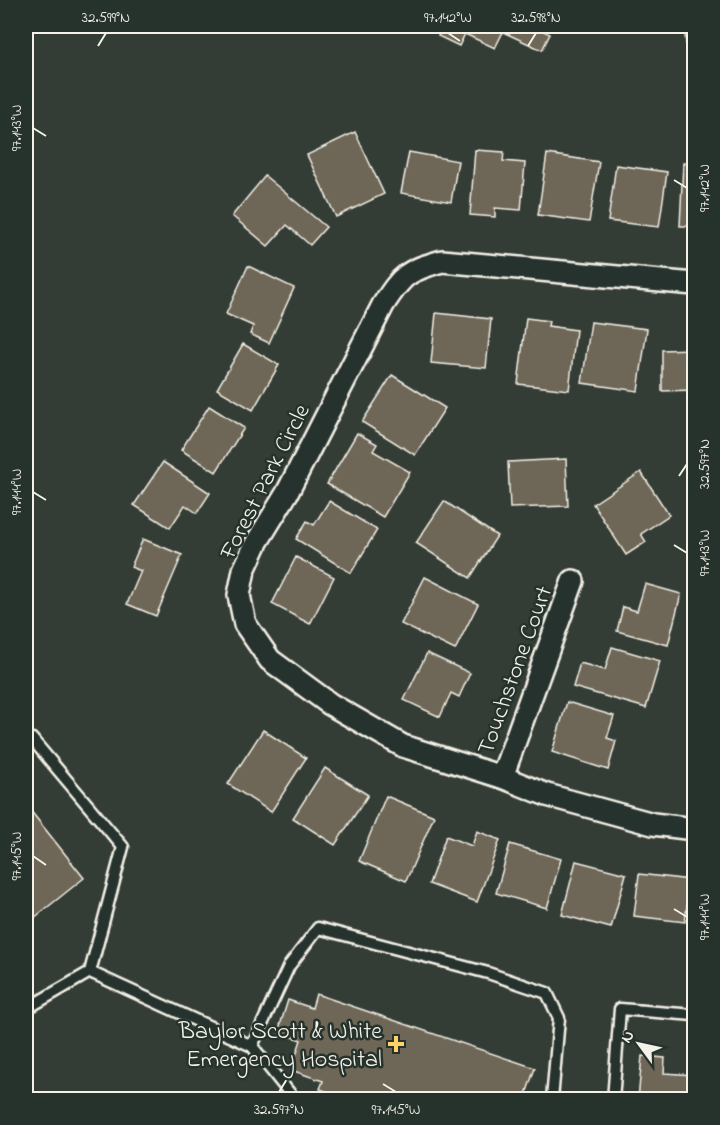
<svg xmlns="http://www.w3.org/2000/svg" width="720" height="1125" font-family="'Indie Flower',sans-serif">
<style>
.building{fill:#6e6657;stroke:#f4f1e8;stroke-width:1.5}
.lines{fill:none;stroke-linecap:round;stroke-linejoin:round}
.service-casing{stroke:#f4f1e8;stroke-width:15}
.minor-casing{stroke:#f4f1e8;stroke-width:26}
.service{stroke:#26332d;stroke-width:10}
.minor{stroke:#26332d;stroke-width:21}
.ticks{fill:none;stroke:#f4f1e8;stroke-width:2}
.poi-dot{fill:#ffd166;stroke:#26332d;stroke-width:2}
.labels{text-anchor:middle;stroke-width:5;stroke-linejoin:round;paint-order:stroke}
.street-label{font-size:24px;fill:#f4f1e8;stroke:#26332d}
.poi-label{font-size:24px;fill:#f4f1e8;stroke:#26332d;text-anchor:end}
.neatline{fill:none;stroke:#f4f1e8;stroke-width:2}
.ticks-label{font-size:15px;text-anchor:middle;fill:#f4f1e8}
</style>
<rect width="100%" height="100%" fill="#343d35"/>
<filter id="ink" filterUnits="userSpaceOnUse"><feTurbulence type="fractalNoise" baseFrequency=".0167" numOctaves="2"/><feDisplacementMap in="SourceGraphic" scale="12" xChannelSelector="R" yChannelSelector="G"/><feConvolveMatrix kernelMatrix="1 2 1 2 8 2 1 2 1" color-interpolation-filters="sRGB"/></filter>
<g filter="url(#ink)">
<g class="building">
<polygon points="443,26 538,26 537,28 550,34 542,50 503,32 495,48 465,34 459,46 438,36"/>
<polygon points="684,26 694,26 694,87 691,87"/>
<polygon points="355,132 384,194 336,217 307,155"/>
<polygon points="475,150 504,152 503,161 525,163 521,210 495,208 495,217 470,215"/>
<polygon points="409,152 458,161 451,202 401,193"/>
<polygon points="547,154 599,162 589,222 538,215"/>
<polygon points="683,163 694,163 694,226 680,226"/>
<polygon points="616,165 667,172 659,227 608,221"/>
<polygon points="265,176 326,227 310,245 287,225 268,246 232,216"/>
<polygon points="248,266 294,288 269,343 250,334 253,326 226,314"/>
<polygon points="436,313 491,319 486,368 431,363"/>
<polygon points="526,318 549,321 548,326 576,330 569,390 518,384"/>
<polygon points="591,322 647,329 638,391 582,383"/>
<polygon points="243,344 279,365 253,410 217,389"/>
<polygon points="694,349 694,390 662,391 662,350"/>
<polygon points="392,375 445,408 415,455 362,422"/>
<polygon points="209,406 244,428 216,472 181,450"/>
<polygon points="357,433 377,444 373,451 410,472 383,517 327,484"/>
<polygon points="566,459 568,506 510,508 508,462"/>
<polygon points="163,462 210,493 197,513 185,505 170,528 134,505"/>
<polygon points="641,472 669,515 641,534 646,542 626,555 593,504"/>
<polygon points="329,501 377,530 351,573 296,539 307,521 314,525"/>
<polygon points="444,501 497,536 470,578 416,543"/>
<polygon points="143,539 182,555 156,616 127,604 141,571 131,567"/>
<polygon points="296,557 334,577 310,624 272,604"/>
<polygon points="425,577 478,604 455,650 401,624"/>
<polygon points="645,584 681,594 668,645 617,631 623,607 637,611"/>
<polygon points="612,647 660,661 646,708 573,687 580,663 605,670"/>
<polygon points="427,653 470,673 459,697 451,693 440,717 404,700"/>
<polygon points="567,702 614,716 607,738 616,741 608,770 552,752"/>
<polygon points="263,730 306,758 271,812 228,784"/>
<polygon points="325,768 368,795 335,845 293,818"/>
<polygon points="386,796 434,816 406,881 359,861"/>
<polygon points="26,805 84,878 34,918 26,908"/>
<polygon points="477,831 500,840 477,902 429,884 446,836 472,846"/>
<polygon points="510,844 561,859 547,908 496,893"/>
<polygon points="576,861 626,874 611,928 562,915"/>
<polygon points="639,874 690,880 685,922 634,916"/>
<polygon points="316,994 535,1068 524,1100 351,1100 320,1089 323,1081 291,1070 301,1040 278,1032 288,1000 312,1008"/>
<polygon points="642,1056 665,1058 664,1073 694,1075 694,1100 638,1100"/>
</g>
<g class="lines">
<g class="service-casing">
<g id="service">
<polyline points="26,738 32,739 123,847 90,972 26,1009"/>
<polyline points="90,972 252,1046"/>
<polyline points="295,1100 252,1046 289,966 318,928 488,973 547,993 559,1018 552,1100"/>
<polyline points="613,1100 620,1009 694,1015"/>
</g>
</g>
<g class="minor-casing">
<g id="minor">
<path d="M694 284 442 261C407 271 403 274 383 305L287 493 257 542 244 570 239 595 245 624 270 660 330 704 403 746 502 777 547 795 653 824 694 829"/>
<polyline points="502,777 573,581"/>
</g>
</g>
<use href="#service" class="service"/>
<use href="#minor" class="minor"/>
</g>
</g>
<path class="ticks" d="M448 33 460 41M98 46 106 33M528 46 536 33M33 128 46 136M674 180 687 188M679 476 687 464M33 492 46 500M674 545 687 553M33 856 46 865M674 909 687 917M383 1084 396 1092M279 1092 287 1079"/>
<path class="poi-dot" d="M393 1035h6v6h6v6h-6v6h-6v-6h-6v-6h6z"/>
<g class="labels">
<g class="street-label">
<text transform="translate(264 481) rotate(-63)" y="8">Forest Park Circle</text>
<text transform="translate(514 670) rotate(-70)" y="8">Touchstone Court</text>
</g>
<g class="poi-label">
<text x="382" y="1038">Baylor Scott &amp; White<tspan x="382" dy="28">Emergency Hospital</tspan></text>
</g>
</g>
<rect width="720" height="1125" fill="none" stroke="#26332d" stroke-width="66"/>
<g transform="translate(639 1044) rotate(303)" stroke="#26332d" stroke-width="4.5" paint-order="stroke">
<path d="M0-4.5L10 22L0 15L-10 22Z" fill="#f4f1e8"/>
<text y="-9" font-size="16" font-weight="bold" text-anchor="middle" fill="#f4f1e8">N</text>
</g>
<rect x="33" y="33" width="654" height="1059" class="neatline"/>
<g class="ticks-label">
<text x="106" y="22">32.599°N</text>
<text x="448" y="22">97.142°W</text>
<text x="536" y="22">32.598°N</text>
<text transform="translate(16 128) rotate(-90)" y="5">97.143°W</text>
<text transform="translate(704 188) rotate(-90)" y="5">97.142°W</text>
<text transform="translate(704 464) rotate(-90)" y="5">32.597°N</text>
<text transform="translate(16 492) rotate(-90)" y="5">97.144°W</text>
<text transform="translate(704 553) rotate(-90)" y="5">97.143°W</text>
<text transform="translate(16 856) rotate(-90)" y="5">97.145°W</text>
<text transform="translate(704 917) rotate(-90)" y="5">97.144°W</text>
<text x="279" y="1114">32.597°N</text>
<text x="396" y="1114">97.145°W</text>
</g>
</svg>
